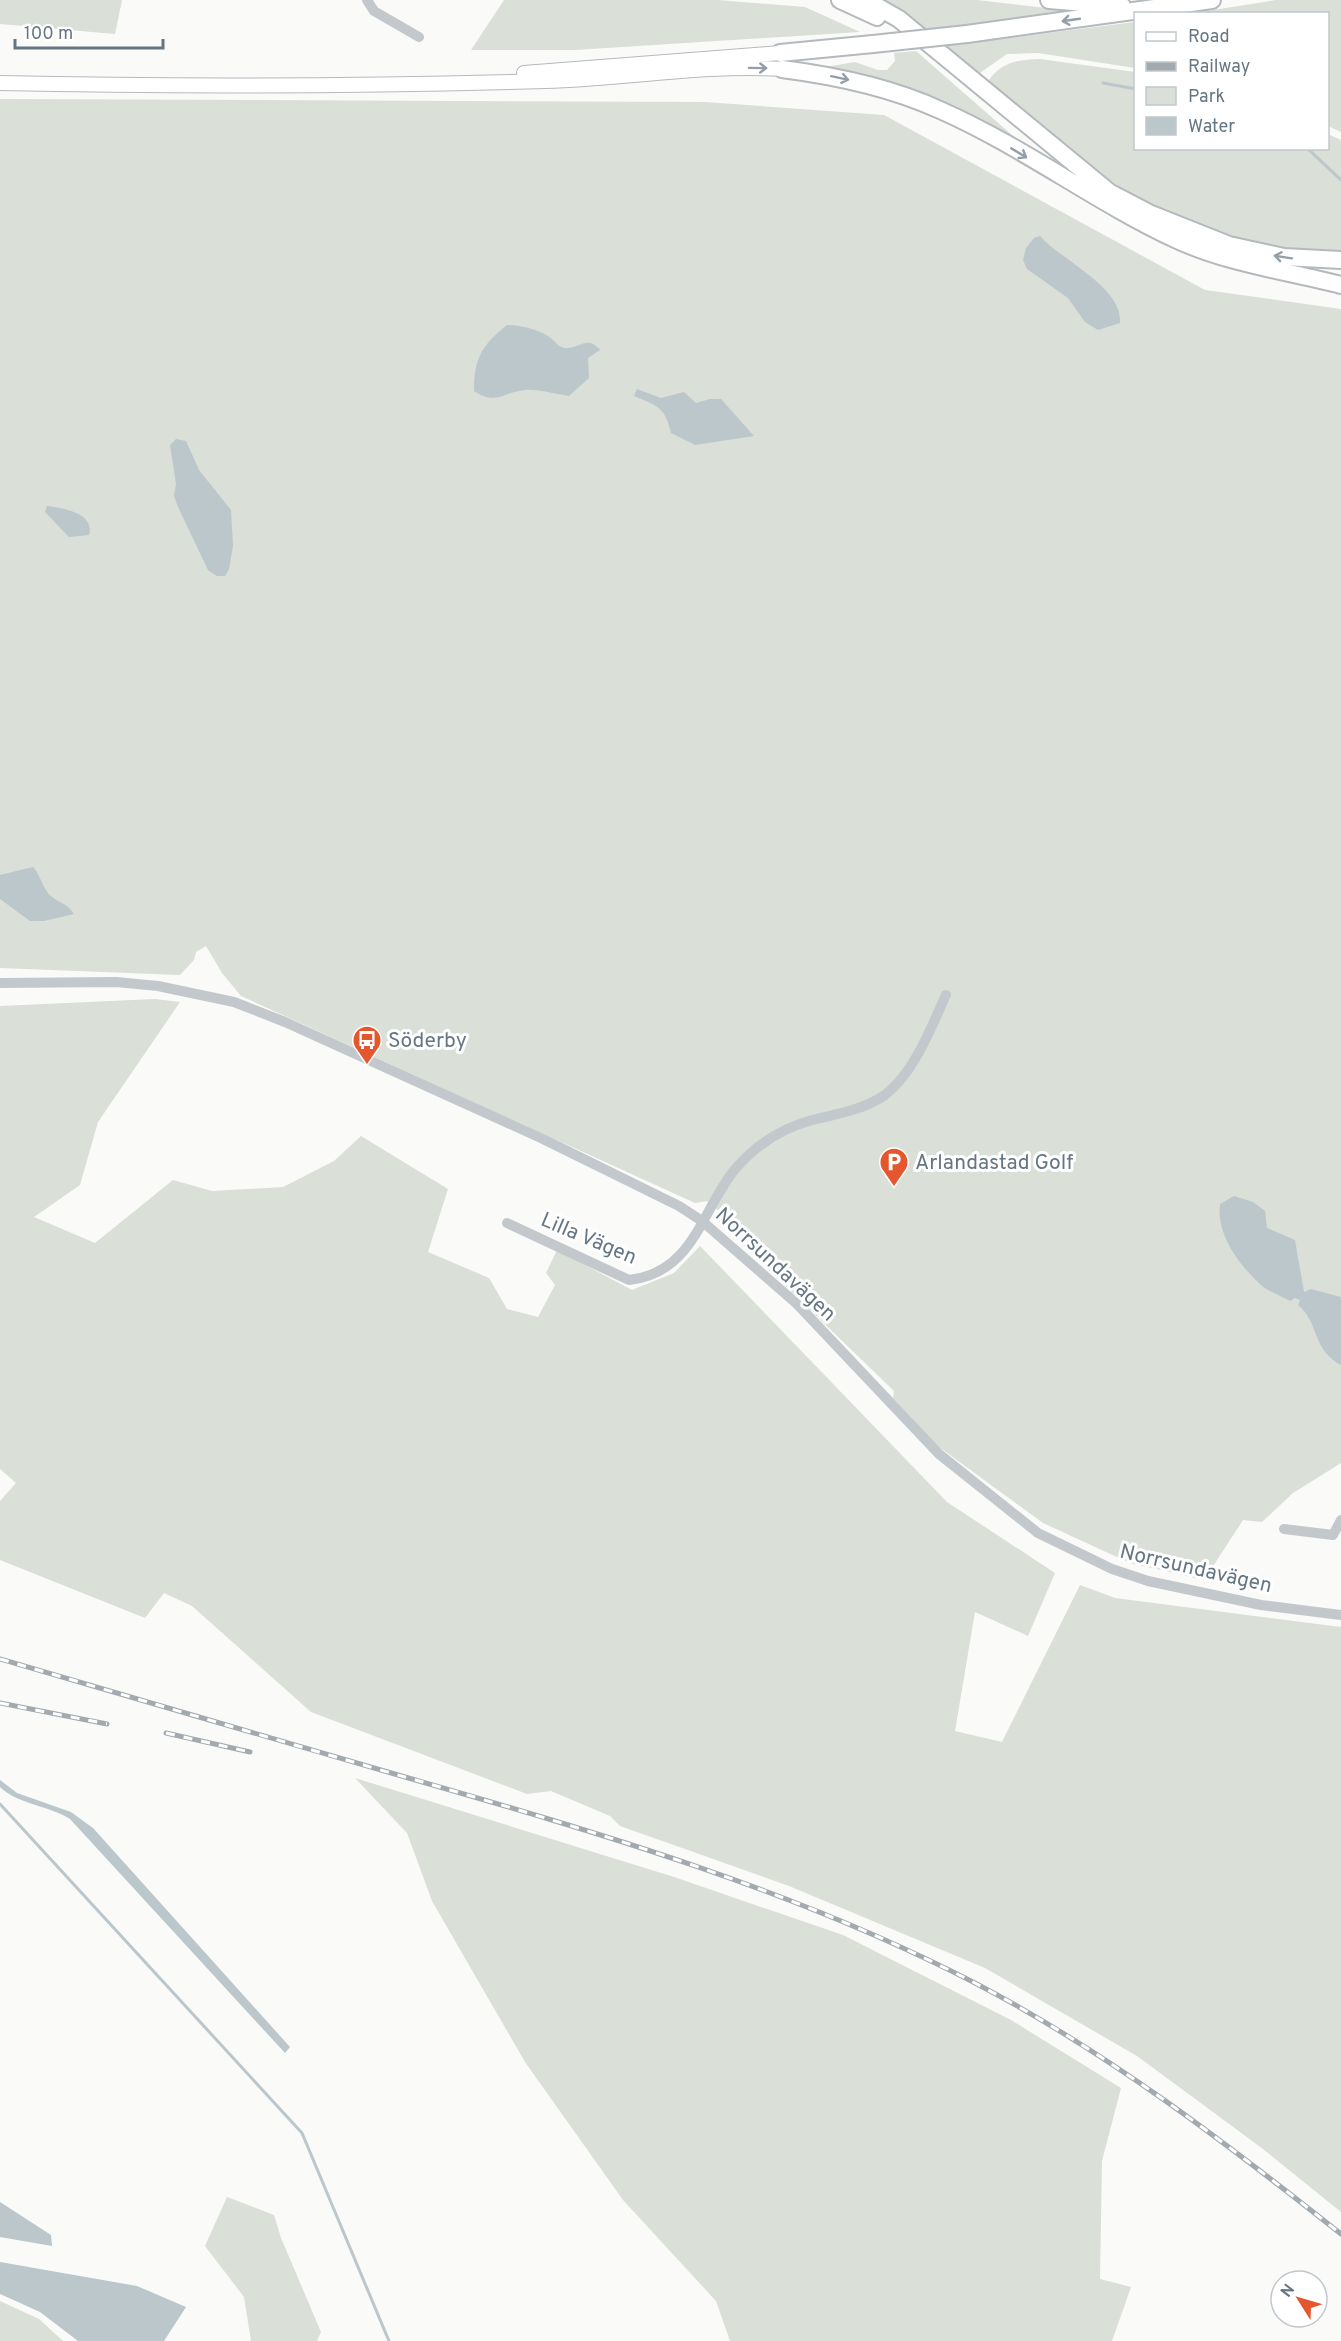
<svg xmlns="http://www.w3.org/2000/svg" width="1341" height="2341" font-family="Overpass,sans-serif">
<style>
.green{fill:#dadfd7}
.water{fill:#bbc7cb}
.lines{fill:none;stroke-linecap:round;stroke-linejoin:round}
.stream{stroke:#bbc7cb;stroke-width:3}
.major-casing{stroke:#b5babe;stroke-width:16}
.highway-casing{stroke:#b4b9bd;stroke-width:20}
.minor{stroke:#c3c8cc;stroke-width:10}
.major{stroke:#fff;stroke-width:14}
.highway{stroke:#fff;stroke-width:16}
.rail-casing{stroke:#a2aab0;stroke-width:5}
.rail{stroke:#fff;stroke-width:3;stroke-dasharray:9;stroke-linecap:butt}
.highway-bridge-casing{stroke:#b4b9bd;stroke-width:20;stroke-linecap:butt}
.highway-bridge{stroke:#fff;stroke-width:16}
.oneway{stroke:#939fa8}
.labels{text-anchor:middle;stroke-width:6;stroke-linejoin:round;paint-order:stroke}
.poi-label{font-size:21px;fill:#657683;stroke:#fff;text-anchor:start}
.street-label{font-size:21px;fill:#657683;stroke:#fff}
</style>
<rect width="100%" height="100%" fill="#fafaf8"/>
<g class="green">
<polygon points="0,0 122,0 115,34 0,24"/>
<polygon points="504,0 717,0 805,7 860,32 575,50 471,50"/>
<polygon points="881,0 977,0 1071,11 969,28 977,42 1135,22 1135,68 1038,53 1007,54 977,75"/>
<polygon points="1276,0 1341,0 1341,132 1328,126 1328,14 1194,13"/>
<polygon points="916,51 1036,156 819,68 855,62 878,70 887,70 895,61 894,53"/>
<path d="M1040 59 1135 72 1136 148H1328V134L1341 140V253C1184 252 1100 180 988 81 1003 61 1017 60 1040 59Z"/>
<polygon points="0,99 705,102 884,115 1205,290 1341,309 1341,1463 1293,1493 1262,1522 1243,1520 1204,1580 1130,1563 1043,1523 939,1447 893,1398 894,1391 717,1220 719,1211 707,1201 695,1203 241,996 222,973 206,946 196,952 194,960 180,975 0,968"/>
<polygon points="155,999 180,1002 98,1122 80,1185 34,1217 95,1243 173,1180 212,1191 283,1187 334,1161 361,1136 448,1189 428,1252 489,1278 507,1309 538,1317 555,1285 546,1273 557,1250 632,1290 674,1273 700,1246 947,1502 1055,1573 1028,1636 975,1612 955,1731 1002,1742 1080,1585 1115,1598 1341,1627 1341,2212 1263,2149 1137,2056 985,1968 789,1886 620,1826 610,1816 551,1791 527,1794 311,1712 192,1606 164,1593 145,1618 0,1560 0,1501 16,1483 0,1469 0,1006"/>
<polygon points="355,1778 674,1877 843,1935 1011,2020 1121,2088 1102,2161 1100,2279 1131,2287 1112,2341 730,2341 716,2301 623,2200 525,2062 432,1901 407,1833"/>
<polygon points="227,2197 274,2215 281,2238 321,2332 317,2341 251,2341 244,2297 205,2246"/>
<polygon points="0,2301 39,2319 63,2341 0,2341"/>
</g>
<g class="water">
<path d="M1040 236C1062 261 1123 287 1120 323L1098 330 1085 322 1068 298 1027 269 1023 260 1026 248 1034 238Z"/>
<path d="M507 325C519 325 537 329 548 336 555 340 557 348 567 348 581 348 587 335 600 350L588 358 589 378 569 396C555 394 539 389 525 390 503 392 496 406 474 391 474 358 482 345 507 325Z"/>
<path d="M637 389 661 398 684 392 696 403 710 399H721L754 436 695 445 671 433C665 406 657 406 634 396Z"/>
<polygon points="176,439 186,441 199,470 231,510 233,546 229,569 225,576 217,576 208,570 178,507 174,496 176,484 170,445"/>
<path d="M47 506C63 508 95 513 89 535L69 537 45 512Z"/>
<path d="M33 867C40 875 42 885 48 893 56 903 67 902 74 914L44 921H30L0 899V875Z"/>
<path d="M1234 1196 1253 1202 1265 1211 1267 1228 1295 1240 1304 1292 1311 1289 1341 1297V1365C1311 1349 1320 1323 1298 1305L1300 1300 1295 1298 1290 1301C1281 1296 1269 1292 1261 1285 1239 1265 1216 1234 1220 1204Z"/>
<path d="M0 1780 17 1793 71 1812 93 1828 290 2047 285 2053 70 1819C48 1805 19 1805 0 1787Z"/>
<polygon points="0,2202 51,2235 52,2246 0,2237"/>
<polygon points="0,2262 137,2286 186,2307 164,2341 78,2341 40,2312 0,2294"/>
</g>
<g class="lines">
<g class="stream">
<polyline points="1103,83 1136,89"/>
<polyline points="1307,148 1341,180"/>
<polyline points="0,1804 302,2133 389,2341"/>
</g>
<g class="major-casing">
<g id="major">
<polyline points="524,73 780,53"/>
<path d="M0 83C182 87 364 86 546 81 625 79 704 64 782 69"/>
</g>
</g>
<g class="highway-casing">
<g id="highway">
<polyline points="840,0 877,17"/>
<polyline points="866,0 899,19 1109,192 1151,214 1229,245 1284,257 1341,260"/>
<polyline points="1049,0 1122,6"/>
<polyline points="967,34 1212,0"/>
<polyline points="780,53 873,44"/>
<path d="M782 69C837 76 890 87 940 110 1022 146 1094 201 1175 239 1226 263 1286 271 1341 285"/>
</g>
</g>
<g class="minor">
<polyline points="367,0 374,11 419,37"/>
<polyline points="0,983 116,982 158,986 234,1002 285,1022 543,1139 679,1206 702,1221 797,1304 939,1454 1038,1533 1112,1569 1148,1581 1261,1605 1341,1615"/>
<path d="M507 1223 629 1280C694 1273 701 1210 736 1168 756 1145 783 1128 812 1120 837 1114 863 1110 885 1095 915 1072 931 1027 946 995"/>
<polyline points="1284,1529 1333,1535 1341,1520"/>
</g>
<use href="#major" class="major"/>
<use href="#highway" class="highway"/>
<g class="rail-casing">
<g id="rail">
<path d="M0 1659C135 1698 270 1738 405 1777 600 1833 795 1890 975 1983 1107 2052 1225 2142 1341 2234"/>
<polyline points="0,1703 107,1724"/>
<polyline points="166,1733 250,1752"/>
</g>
</g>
<use href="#rail" class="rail"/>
<g class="highway-bridge-casing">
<polyline id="highway-bridge" points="873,44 967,34"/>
</g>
<use href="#highway-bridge" class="highway-bridge"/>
</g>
<defs><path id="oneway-shaft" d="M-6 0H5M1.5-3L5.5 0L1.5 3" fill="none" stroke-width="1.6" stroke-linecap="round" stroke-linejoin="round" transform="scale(1.5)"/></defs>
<g class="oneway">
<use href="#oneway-shaft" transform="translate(1071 20) rotate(172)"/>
<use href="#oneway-shaft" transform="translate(758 68) rotate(1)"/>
<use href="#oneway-shaft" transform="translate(840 78) rotate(12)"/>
<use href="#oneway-shaft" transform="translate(1019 153) rotate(31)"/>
<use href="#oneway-shaft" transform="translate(1283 257) rotate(-171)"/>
</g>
<defs>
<g id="bus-pin" transform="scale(1.5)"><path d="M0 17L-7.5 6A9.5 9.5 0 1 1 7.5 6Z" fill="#e4572e" stroke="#fff"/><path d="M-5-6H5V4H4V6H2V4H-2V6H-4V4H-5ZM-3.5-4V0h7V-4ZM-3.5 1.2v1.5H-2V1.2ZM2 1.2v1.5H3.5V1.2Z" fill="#fff"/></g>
<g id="parking-pin" transform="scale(1.5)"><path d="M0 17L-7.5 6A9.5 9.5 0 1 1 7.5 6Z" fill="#e4572e" stroke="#fff"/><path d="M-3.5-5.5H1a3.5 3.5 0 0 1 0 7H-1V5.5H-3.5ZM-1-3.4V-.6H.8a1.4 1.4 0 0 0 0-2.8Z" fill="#fff"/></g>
</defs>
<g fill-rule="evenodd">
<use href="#bus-pin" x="367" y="1040"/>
<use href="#parking-pin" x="894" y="1162"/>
</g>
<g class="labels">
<g class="poi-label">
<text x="388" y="1047">Söderby</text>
<text x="915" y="1169">Arlandastad Golf</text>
</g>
<g class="street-label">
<text transform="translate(589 1238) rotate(23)" y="7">Lilla Vägen</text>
<text transform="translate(776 1264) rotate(43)" y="7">Norrsundavägen</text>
<text transform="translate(1196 1568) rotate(13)" y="7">Norrsundavägen</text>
</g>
</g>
<rect x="1134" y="12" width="195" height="138" fill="#ffffff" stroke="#c1c8cd" stroke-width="1.5"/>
<rect x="1146" y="32" width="30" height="9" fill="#ffffff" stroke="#c1c8cd" stroke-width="1.5"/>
<text x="1188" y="42" font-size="18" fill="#657683">Road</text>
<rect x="1146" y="62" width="30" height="9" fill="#a2aab0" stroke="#c1c8cd" stroke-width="1.5"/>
<text x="1188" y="72" font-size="18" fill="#657683">Railway</text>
<rect x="1146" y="87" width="30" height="18" fill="#dadfd7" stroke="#c1c8cd" stroke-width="1.5"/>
<text x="1188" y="102" font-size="18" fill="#657683">Park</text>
<rect x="1146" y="117" width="30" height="18" fill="#bbc7cb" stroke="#c1c8cd" stroke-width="1.5"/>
<text x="1188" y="132" font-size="18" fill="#657683">Water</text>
<g transform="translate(1299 2299) rotate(307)"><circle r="28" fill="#ffffff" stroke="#c1c8cd" stroke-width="1.5"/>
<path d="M0-4.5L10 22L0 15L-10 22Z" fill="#e4572e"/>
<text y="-9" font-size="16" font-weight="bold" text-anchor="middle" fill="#657683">N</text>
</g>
<path d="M15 39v9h148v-9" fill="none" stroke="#657683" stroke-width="3"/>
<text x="24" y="39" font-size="18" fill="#657683" stroke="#ffffff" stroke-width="4.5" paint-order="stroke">100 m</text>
</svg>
